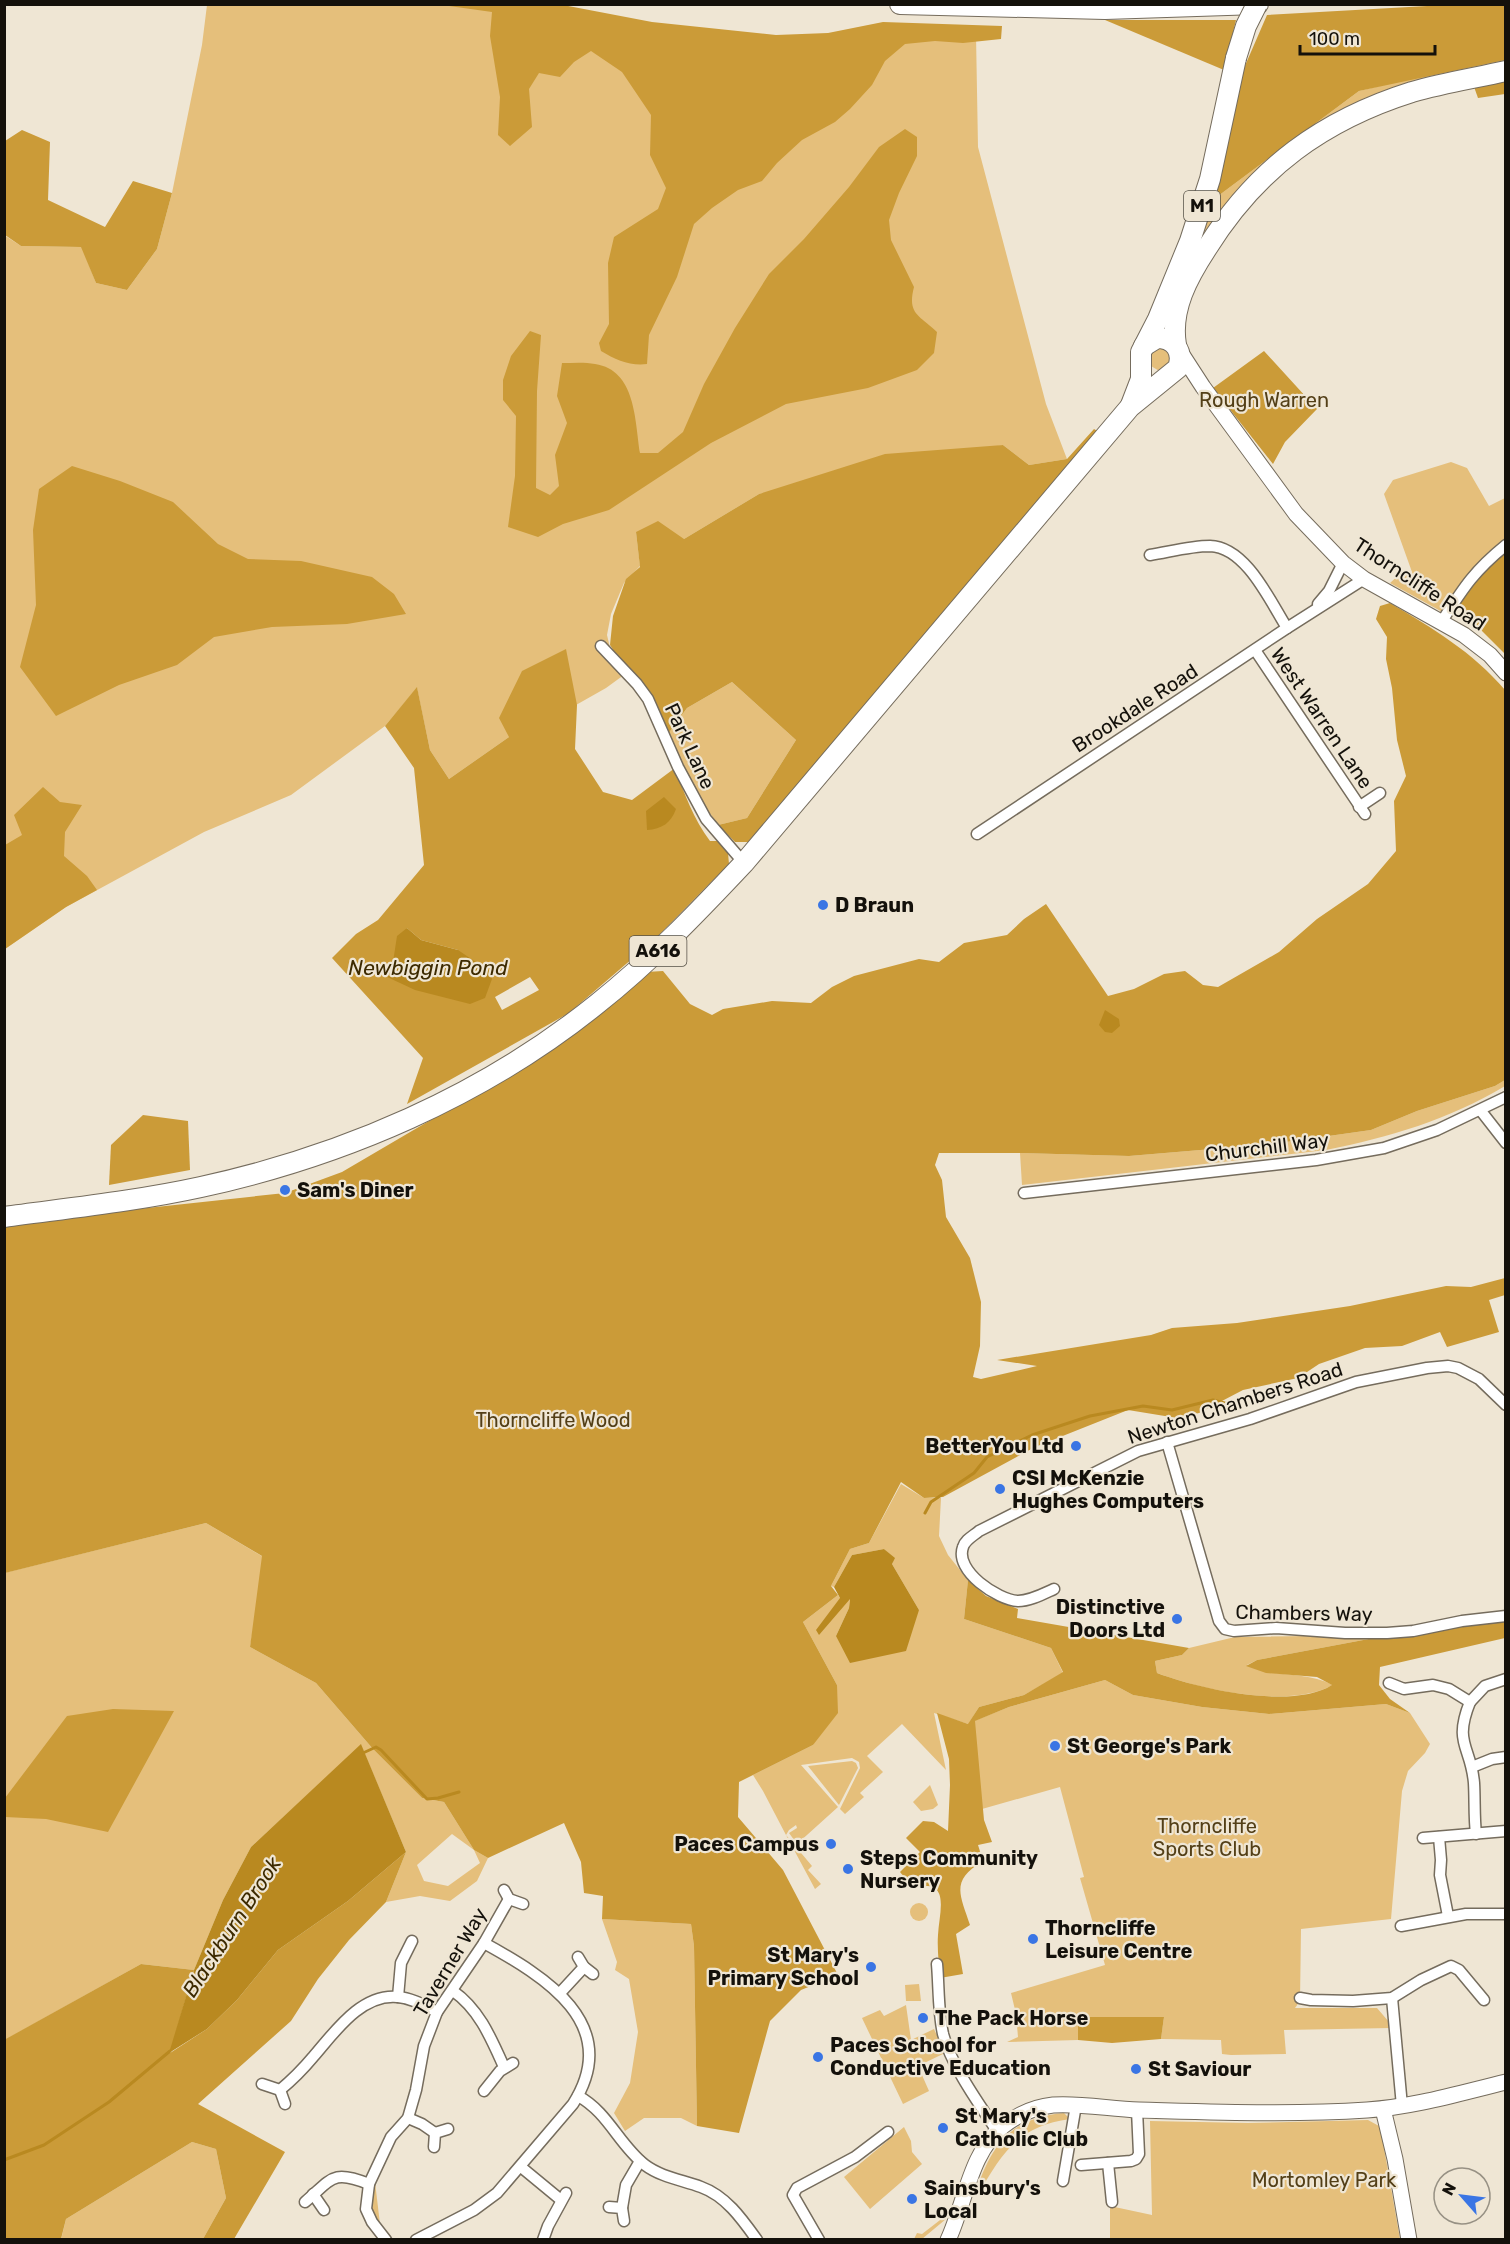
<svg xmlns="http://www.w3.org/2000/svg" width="1510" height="2244" font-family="Rubik,sans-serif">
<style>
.green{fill:#e5bf7b;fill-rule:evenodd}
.forest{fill:#cb9b38;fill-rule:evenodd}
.water{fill:#b98920}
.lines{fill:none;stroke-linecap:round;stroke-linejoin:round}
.stream{stroke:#b98920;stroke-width:3}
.street-casing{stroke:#756c5d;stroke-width:13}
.secondary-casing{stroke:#756c5d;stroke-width:17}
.highway-casing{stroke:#756c5d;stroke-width:22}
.street{stroke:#fff;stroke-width:10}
.secondary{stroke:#fff;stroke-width:15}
.highway{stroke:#fff;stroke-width:20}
.highway-bridge-casing{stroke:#756c5d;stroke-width:22;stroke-linecap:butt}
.highway-bridge{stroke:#fff;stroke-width:20}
.poi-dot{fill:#3a75e4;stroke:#efe6d4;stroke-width:2}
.labels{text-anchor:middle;stroke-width:4.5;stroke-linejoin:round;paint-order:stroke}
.shield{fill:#efe6d4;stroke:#565147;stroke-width:1.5}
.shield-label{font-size:18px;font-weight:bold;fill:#14110b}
.park-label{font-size:20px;fill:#533f17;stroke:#efe6d4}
.street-label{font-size:20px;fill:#14110b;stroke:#efe6d4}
.poi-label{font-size:20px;font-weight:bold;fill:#14110b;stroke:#efe6d4;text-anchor:start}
.water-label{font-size:21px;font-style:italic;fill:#3d2a00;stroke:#efe6d4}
</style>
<rect width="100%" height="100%" fill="#efe6d4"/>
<g class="green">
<polygon points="207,5 483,5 781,57 976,35 978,147 1046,404 1067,459 1029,465 1003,445 759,494 684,539 636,532 640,566 624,583 611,614 607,635 611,652 628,672 606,688 576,705 509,737 449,779 430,750 417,688 385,726 291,795 204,832 66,907 5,949 4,235 21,246 82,247 96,283 127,290 157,249 172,193 202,45"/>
<polygon points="1505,56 1505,65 1404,89 1257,175 1168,332 1157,332 1214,199 1359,91"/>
<polygon points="1163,347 1174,358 1161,372 1151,366 1150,354 1156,348"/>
<polygon points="1451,462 1467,468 1489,506 1505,498 1505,545 1446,614 1390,583 1400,574 1412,572 1384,494 1393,480"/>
<polygon points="732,682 796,740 747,818 718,825 693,789 668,734 687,708"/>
<path d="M1505 1080V1086C1448 1120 1390 1137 1326 1150L1022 1185 1020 1153 1129 1156 1272 1144 1371 1130 1417 1111 1495 1086Z"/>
<polygon points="901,1484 924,1498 941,1498 939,1536 948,1555 968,1580 964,1619 1051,1648 1063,1673 1024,1695 979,1707 969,1723 1009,1707 1105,1680 1133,1695 1202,1707 1269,1714 1386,1704 1410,1713 1430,1744 1425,1753 1408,1771 1402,1791 1391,1919 1301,1929 1300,2001 1295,2008 1377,2008 1389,2022 1391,2028 1284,2030 1286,2054 1231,2055 1222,2054 1221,2040 1161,2039 1164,2017 1079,2017 1078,2040 1007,2042 1018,2037 1016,2014 1011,1993 1105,1965 1080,1878 1084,1877 1060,1787 968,1813 968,1724 934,1713 946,1770 902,1724 867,1756 883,1772 860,1793 864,1797 845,1814 840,1809 860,1768 859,1762 852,1758 801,1765 838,1807 797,1844 789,1833 797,1828 796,1825 789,1830 786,1835 763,1791 753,1775 813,1745 837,1685 803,1622 838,1595 840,1598 850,1598 849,1608 836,1636 919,1610 892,1564 894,1558 884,1549 852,1555 834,1587 831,1586 850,1549 869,1543"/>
<path d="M206 1523 265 1558 250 1647 316 1683 373 1749 422 1798 444 1802 474 1850 488 1858 477 1881 450 1901 420 1896 386 1902 406 1852 361 1745 251 1847 223 1900 194 1970 141 1964 5 2040 4 1573ZM452 1834 474 1850 480 1863 448 1886 424 1881 417 1865Z"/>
<path d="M1390 1635 1257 1660 1247 1665C1276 1679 1304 1670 1333 1685 1289 1709 1202 1690 1157 1673L1155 1661 1182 1655 1189 1648 1235 1637Z"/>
<polygon points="852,1761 856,1763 858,1768 839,1805 808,1766"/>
<polygon points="930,1785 938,1805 933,1809 921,1811 913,1802"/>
<polygon points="786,1835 812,1866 808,1870 821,1884 815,1889"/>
<circle cx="919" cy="1912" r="9"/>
<polygon points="602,1919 691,1924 694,1946 697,2126 681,2118 644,2118 625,2131 614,2113 630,2083 638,2032 629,1979 615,1970 617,1962"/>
<polygon points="919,1984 921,2001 906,2001 905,1985"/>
<polygon points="906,2005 911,2040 934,2029 945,2053 918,2066 929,2091 903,2104 862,2018 880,2010 884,2016"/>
<path d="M1064 2113 1070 2119C1018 2126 1002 2153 977 2196L975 2193C992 2145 1009 2118 1064 2113Z"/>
<polygon points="1368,2120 1379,2126 1381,2131 1400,2239 1110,2239 1110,2206 1152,2215 1150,2121 1248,2123"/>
<polygon points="904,2127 911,2141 912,2152 922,2164 870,2209 844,2177"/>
<polygon points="192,2142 216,2149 226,2198 203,2239 61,2240 66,2219"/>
<path d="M375 2182 380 2224C369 2212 369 2198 375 2182Z"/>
<polygon points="945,2210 946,2219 922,2239 914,2239 917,2233 922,2234 944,2217 942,2213"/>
</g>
<g class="forest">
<path d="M442 5H563L652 22 776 35 828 33 883 22 1002 26 1001 39 963 43 935 41 905 44 885 61 872 85 850 109 835 122 802 140 777 163 762 181 738 190 712 208 694 224 677 277 649 335 647 364C630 366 616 360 601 351L599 343 609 324 608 263 614 237 658 209 666 188 650 155 651 115 622 72 591 51 574 62 560 77 539 73 529 89 532 127 510 146 498 135 500 97 490 36 492 12Z"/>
<polygon points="1445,5 1505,5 1505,60 1359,91 1214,199 1244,68 1267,15"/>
<polygon points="1105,20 1236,20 1224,70"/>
<polygon points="1505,76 1505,94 1478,98 1473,84"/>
<path d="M905 129 917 137V156L899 193 889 220 891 240 914 287C907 314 919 315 937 332L934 353 917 370 868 388 786 404 711 443 609 510 563 524 538 537 508 527 515 476 516 416 503 400V380L511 356 530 331 541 335 537 391 536 488 550 495 559 486 555 455 567 423 557 396 562 363C573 363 585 362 595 364 636 370 635 421 640 453H658L683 432 704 384 735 328 769 274 804 239 849 187 879 147Z"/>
<polygon points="22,130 50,142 48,200 105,227 133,181 172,193 157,249 127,290 96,283 81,247 21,246 5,235 5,141"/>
<polygon points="1264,351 1317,409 1285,442 1273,464 1213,388"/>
<polygon points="1094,429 1099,432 748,842 735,842 718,825 747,818 796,740 732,682 687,708 668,734 610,645 613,616 626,579 640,567 636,532 658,521 684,539 759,494 885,454 1003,445 1029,465 1067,459"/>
<polygon points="72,466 120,481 173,502 218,544 248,559 301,561 372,577 394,594 406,614 347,624 272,627 214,637 177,665 119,685 56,716 20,667 36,605 33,530 39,489"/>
<polygon points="1505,545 1505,654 1453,602"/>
<path d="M1390 603C1432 628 1473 652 1505 690V1080L1495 1086 1417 1111 1371 1130 1272 1144 1129 1156 1020 1153H939L935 1165 942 1180 946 1217 970 1258 981 1302 980 1346 973 1377 981 1379 1037 1366 997 1360 1151 1335 1172 1328 1237 1323 1350 1306 1446 1286 1471 1287 1505 1278V1295L1489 1300 1499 1332 1447 1347 1440 1332 1402 1346 1365 1348 1319 1364 1298 1378 1243 1390 1199 1413 1177 1418 1128 1410 1035 1447 943 1497 924 1498 901 1482 869 1543 850 1549 831 1586 838 1595 803 1622 837 1685 838 1713 813 1745 739 1782 738 1817 783 1870 838 1975 801 1990 770 2021 739 2133 697 2126 694 1946 691 1924 602 1919 603 1896 584 1893 581 1862 564 1823 488 1858 474 1850 444 1802 422 1798 373 1749 316 1683 250 1647 262 1556 206 1523 5 1573 4 1226 110 1212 285 1193 342 1172 545 1053 646 972 663 971 690 1004 712 1015 723 1009 772 1001 811 1003 832 987 854 976 919 959 939 962 964 943 1007 935 1024 919 1046 904 1108 996 1134 989 1164 974 1185 971 1203 985 1218 987 1279 952 1317 919 1368 884 1396 851 1394 801 1406 776 1397 740 1392 688 1386 659 1387 637 1376 619 1380 606Z"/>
<path d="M566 649 577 705 575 749 603 792 632 800 675 768C684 793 694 820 710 841H719L728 853 729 864 654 940 569 1013 407 1104 423 1058 332 958 356 934 378 920 424 865 414 768 385 726 417 687 430 750 449 779 509 737 499 718 522 671ZM407 928 421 940 458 950 375 966 393 963ZM530 977 539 990 502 1010 495 997Z"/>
<polygon points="43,787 60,802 82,805 65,832 64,856 87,876 97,890 66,907 5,949 5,845 22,835 14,815"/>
<polygon points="143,1115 188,1121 190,1170 109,1185 111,1145"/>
<path d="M968 1580 986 1596 1018 1609 1017 1618 1189 1648 1182 1655 1155 1661 1157 1673C1199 1689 1293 1710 1332 1685L1317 1677 1266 1673 1246 1666 1257 1660 1390 1635 1505 1620V1638L1380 1667 1379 1685 1390 1699 1410 1713 1386 1704 1269 1714 1202 1707 1133 1695 1105 1680 1009 1707 975 1721 984 1820 992 1842 978 1845 983 1861C950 1881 960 1894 970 1925L956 1934 963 1974 940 1978C939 1964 937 1949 938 1935 939 1912 952 1877 913 1888L900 1872 920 1852 906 1838 923 1821 934 1822 948 1831 950 1785 949 1759 937 1713 968 1724 979 1707 1024 1695 1063 1672 1051 1648 964 1619Z"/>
<polygon points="113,1709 174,1711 108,1832 46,1819 5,1817 5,1798 67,1716"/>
<polygon points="406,1852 386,1902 349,1940 318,1979 291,2021 198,2104 285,2152 234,2239 203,2239 226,2198 216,2149 192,2142 66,2219 61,2239 5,2239 4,2040 141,1964 194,1970 170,2053 207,2029 237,2000 278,1950 348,1901"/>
<polygon points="1078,2017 1164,2017 1161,2039 1112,2043 1078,2040"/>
</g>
<g class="water">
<path d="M664 797 676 809C671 823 662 829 647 830L646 811Z"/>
<polygon points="407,928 421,940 458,950 489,971 492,979 485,998 470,1004 415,990 385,976 375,966 393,962 397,936"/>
<polygon points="1105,1010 1119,1019 1120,1026 1112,1033 1105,1032 1099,1025"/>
<polygon points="884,1549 895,1558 892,1564 919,1610 906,1651 850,1663 836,1636 849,1608 850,1599 819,1635 816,1630 840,1598 834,1587 852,1555"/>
<polygon points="361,1744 406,1852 348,1901 278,1950 237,2000 207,2029 169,2053 194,1970 223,1900 251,1847"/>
</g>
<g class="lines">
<g class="stream">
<polyline points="925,1513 931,1502 974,1473 987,1457 1032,1435 1090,1416 1143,1406 1172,1410 1213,1400 1236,1406"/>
<polyline points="363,1753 376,1747 381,1750 427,1799 438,1798 459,1792"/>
<polyline points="4,2160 44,2145 109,2102 170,2051"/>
</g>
<g class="street-casing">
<g id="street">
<path d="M1150 555C1169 552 1190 546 1210 546 1246 547 1270 601 1287 628"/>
<polyline points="1318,604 1329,591 1343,563"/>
<path d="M1442 621C1464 587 1474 571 1506 545"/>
<polyline points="601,646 637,684 648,699 678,767 706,819 744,863"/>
<polyline points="1255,650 1365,814"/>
<polyline points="1359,807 1380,793"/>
<polyline points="977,834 1287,628 1364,579"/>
<polyline points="1481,1111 1506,1143"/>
<polyline points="1024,1193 1316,1160 1384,1148 1437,1130 1506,1097"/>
<polyline points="1167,1442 1219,1621 1225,1629 1234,1631 1276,1628 1345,1633 1387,1633 1413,1631 1462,1621 1506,1616"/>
<path d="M1054 1589C1043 1594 1030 1601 1018 1601 998 1600 954 1571 963 1547 965 1540 973 1536 979 1531L1138 1451 1250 1419 1356 1382 1427 1368 1448 1366 1458 1368 1479 1379 1506 1405"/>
<polyline points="1389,1683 1404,1689 1433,1685 1449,1689 1470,1702 1485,1686 1506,1679"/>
<path d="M1470 1702C1453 1744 1471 1746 1474 1783 1475 1800 1474 1817 1476 1834"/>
<polyline points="1472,1767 1492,1759 1506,1757"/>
<polyline points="1439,1837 1441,1860 1440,1875 1448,1916"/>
<polyline points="1423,1838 1506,1831"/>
<polyline points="504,1890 509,1899 523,1904"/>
<polyline points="1401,1926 1466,1914 1506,1914"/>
<polyline points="578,1957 584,1967 593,1974"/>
<path d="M937 1964C939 1987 938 2011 943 2034 951 2065 979 2104 997 2131"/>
<path d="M453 1991C479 2009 491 2038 504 2067"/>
<polyline points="560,1993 584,1967"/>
<polyline points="398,1997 401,1963 412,1941"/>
<polyline points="1300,1998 1311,2000 1353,2001 1392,1998 1421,1980 1451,1966 1459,1970 1484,2000"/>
<polyline points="1392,1998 1402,2106"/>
<path d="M262 2084 280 2090C292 2080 303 2069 313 2057 334 2033 361 1993 398 1997 412 1998 425 2006 437 2012"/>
<polyline points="280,2090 285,2104"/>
<polyline points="484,2091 500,2071 513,2063"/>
<path d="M578 2096C608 2112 619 2145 645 2165 661 2177 682 2180 701 2187 726 2196 742 2219 757 2240"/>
<polyline points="408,2118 422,2124 435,2133"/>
<polyline points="434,2147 435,2133 448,2129"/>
<polyline points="1108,2163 1112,2202"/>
<polyline points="1081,2165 1131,2161 1136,2159 1139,2154 1137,2110"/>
<polyline points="521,2167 561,2200"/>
<polyline points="1063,2181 1076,2105"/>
<polyline points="313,2194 324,2210"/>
<path d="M305 2202C332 2179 332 2169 369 2184"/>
<polyline points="609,2207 622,2208 624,2221"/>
<polyline points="622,2208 626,2185 640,2161"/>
<polyline points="386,2240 372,2222 366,2209 369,2184 391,2137 408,2118 416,2090 424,2046 437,2012 484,1943 509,1899"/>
<path d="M416 2240 474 2210 497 2193 573 2104C624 2024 544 1976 484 1943"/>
<polyline points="543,2240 548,2226 566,2193"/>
<polyline points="819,2240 793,2195 797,2188 855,2157 888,2132"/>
</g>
</g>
<g class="secondary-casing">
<g id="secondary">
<polyline points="1179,350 1203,387 1296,514 1343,563 1364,579 1464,635 1490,655 1506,673"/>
<polyline points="1383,2109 1395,2159 1409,2240"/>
<path d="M948 2240C965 2203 971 2151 1003 2126 1017 2115 1034 2107 1053 2105 1081 2103 1110 2109 1139 2110 1215 2112 1292 2115 1367 2110 1414 2107 1460 2093 1506 2082"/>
</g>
</g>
<g class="highway-casing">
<g id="highway">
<polyline points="900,4 1105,9 1258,4"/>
<path d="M1176 345C1170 309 1188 277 1207 248 1257 168 1323 120 1412 92 1443 83 1475 78 1506 71"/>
<polyline points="1131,405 1141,379 1141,352 1158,319 1190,241 1210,179 1236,58"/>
<path d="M4 1217C70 1208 137 1201 201 1187 343 1156 483 1096 597 1004 650 962 697 913 744 863L1130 407 1178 368C1184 351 1174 338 1157 338L1144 346"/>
</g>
</g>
<use href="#street" class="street"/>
<use href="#secondary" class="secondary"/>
<use href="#highway" class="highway"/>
<g class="highway-bridge-casing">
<polyline id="highway-bridge" points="1236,58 1246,26 1257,4"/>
</g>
<use href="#highway-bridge" class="highway-bridge"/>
</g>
<g class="poi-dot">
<circle cx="823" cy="905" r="6"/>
<circle cx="285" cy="1190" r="6"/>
<circle cx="1076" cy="1446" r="6"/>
<circle cx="1000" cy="1489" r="6"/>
<circle cx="1177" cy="1619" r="6"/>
<circle cx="1055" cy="1746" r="6"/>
<circle cx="831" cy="1844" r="6"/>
<circle cx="848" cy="1869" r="6"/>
<circle cx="1033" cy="1939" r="6"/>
<circle cx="871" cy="1967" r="6"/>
<circle cx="923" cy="2018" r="6"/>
<circle cx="818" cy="2057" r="6"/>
<circle cx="1136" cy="2069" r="6"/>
<circle cx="943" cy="2128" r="6"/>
<circle cx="912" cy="2199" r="6"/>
</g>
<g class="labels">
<g class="shield">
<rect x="1184" y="191" width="36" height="30" rx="4.5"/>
<rect x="629.5" y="936" width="57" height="30" rx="4.5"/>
</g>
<g class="shield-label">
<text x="1202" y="212">M1</text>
<text x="658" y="957">A616</text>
</g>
<g class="park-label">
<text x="1264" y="407">Rough Warren</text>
<text x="553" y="1427">Thorncliffe Wood</text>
<text x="1207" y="1833">Thorncliffe<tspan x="1207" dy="23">Sports Club</tspan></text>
<text x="1324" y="2187">Mortomley Park</text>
</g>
<g class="street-label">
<text transform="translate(1420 584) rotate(33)" y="7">Thorncliffe Road</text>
<text transform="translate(1135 708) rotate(-33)" y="7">Brookdale Road</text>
<text transform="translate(1322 718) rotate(56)" y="7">West Warren Lane</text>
<text transform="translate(690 746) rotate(65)" y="7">Park Lane</text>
<text transform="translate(1267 1147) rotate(-7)" y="7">Churchill Way</text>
<text transform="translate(1235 1403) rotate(-18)" y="7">Newton Chambers Road</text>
<text transform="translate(1304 1613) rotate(1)" y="7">Chambers Way</text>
<text transform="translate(450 1962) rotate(-59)" y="7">Taverner Way</text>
</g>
<g class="poi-label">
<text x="835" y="912">D Braun</text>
<text x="297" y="1197">Sam's Diner</text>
<text x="1064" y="1453" text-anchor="end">BetterYou Ltd</text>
<text x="1012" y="1485">CSI McKenzie<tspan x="1012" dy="23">Hughes Computers</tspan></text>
<text x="1165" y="1614" text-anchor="end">Distinctive<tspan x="1165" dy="23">Doors Ltd</tspan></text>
<text x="1067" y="1753">St George's Park</text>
<text x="819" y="1851" text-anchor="end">Paces Campus</text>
<text x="860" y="1865">Steps Community<tspan x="860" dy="23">Nursery</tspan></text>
<text x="1045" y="1935">Thorncliffe<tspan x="1045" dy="23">Leisure Centre</tspan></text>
<text x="859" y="1962" text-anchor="end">St Mary's<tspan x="859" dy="23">Primary School</tspan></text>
<text x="935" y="2025">The Pack Horse</text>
<text x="830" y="2052">Paces School for<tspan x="830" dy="23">Conductive Education</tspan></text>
<text x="1148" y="2076">St Saviour</text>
<text x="955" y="2123">St Mary's<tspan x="955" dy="23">Catholic Club</tspan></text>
<text x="924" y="2195">Sainsbury's<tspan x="924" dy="23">Local</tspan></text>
</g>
<g class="water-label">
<text x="428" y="975">Newbiggin Pond</text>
<text transform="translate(232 1927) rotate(-57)" y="7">Blackburn Brook</text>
</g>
</g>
<rect width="1510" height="2244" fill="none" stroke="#14110b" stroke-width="12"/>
<g transform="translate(1462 2196) rotate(298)"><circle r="28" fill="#efe6d4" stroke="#979184" stroke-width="1.5"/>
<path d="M0-4.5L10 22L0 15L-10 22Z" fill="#3a75e4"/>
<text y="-9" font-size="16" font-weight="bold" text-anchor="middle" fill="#14110b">N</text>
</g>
<path d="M1300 45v9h135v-9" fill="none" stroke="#14110b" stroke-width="3"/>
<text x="1309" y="45" font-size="18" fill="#14110b" stroke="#efe6d4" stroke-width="4.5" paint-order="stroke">100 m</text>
</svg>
